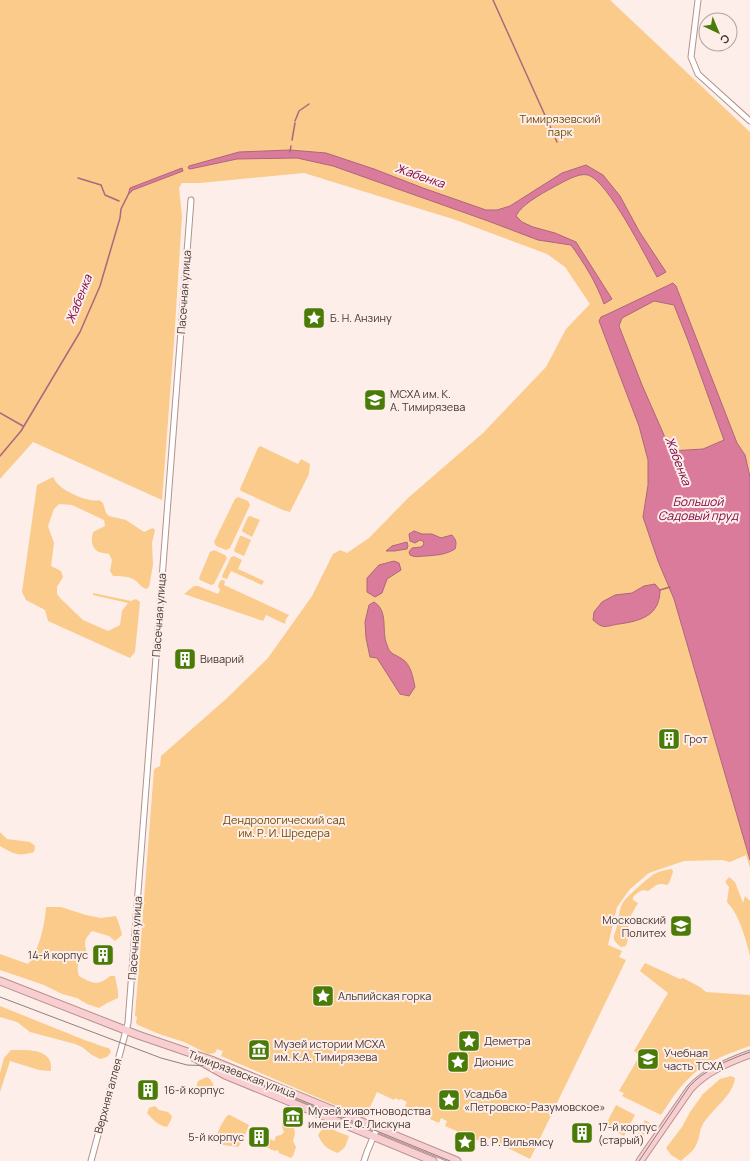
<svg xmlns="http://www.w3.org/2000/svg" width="750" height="1161" font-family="Manrope,sans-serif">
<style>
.green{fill:#facb8b}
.water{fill:#da7b9c;stroke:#ad667c;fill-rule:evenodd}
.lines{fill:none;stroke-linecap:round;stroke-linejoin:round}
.stream{stroke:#ad667c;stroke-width:1.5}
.street-casing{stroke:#b49389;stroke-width:7}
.secondary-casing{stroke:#b49389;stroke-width:9}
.street{stroke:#fff;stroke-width:5}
.secondary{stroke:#f8ced3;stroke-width:7}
.tram{stroke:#8f807c;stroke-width:1}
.labels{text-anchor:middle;stroke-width:4;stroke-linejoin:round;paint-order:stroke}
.park-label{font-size:11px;fill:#714a02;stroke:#fdeeea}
.street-label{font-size:11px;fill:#443632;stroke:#fdeeea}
.poi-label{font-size:11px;fill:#443632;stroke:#fdeeea;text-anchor:start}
.water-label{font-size:12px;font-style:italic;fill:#7c0242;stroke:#fdeeea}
</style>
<rect width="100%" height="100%" fill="#fdeeea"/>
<g class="green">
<polygon points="0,0 610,0 750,132 750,868 746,855 730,862 722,860 684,861 649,873 630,889 617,907 608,945 622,951 619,957 626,960 530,1159 488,1138 485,1142 491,1145 491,1146 445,1126 447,1121 441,1118 439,1123 430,1119 432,1114 416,1106 414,1110 405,1106 407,1102 401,1099 399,1100 395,1098 394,1100 377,1092 365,1118 221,1056 223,1051 217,1049 215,1053 208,1054 184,1042 159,1034 138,1025 136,1023 137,1017 135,1016 154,769 160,766 161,756 226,699 268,658 312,596 333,554 340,550 347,553 369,538 408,498 483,433 546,367 566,329 590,304 565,267 547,254 456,220 304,173 200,183 182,183 179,188 182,216 174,342 162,500 33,442 0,479"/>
<polygon points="260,446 298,464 301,459 310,464 309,474 290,512 283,510 241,491 240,489 258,448"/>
<path d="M53 477C55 480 56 483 59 485 65 492 90 503 99 500L103 503 106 513 109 516 126 520 144 532 153 528 155 530 152 543 153 565 149 587 146 589C140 587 138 581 133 579 127 576 119 576 113 576L110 571 112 560 109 554C106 553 101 553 99 552 91 548 91 539 93 532L105 526 104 520 72 505 59 504 54 509 48 526 54 543 51 566 61 571 63 577 57 587V594L61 599 83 620 108 631 120 625 122 611 128 603 93 595V593L131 601 136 599 140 602 135 652 130 658 48 621 45 610 26 600 22 592 37 485Z"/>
<polygon points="238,497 248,501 250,505 230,548 226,550 216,546 214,542 235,499"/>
<polygon points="250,516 260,520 252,537 243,532 242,530 248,517"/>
<polygon points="240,536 242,536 251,540 244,556 235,552 234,550"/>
<polygon points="214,550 225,555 227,558 214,584 211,585 200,580 199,578 210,552"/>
<polygon points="234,556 242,560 238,569 264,581 262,585 231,571 227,579 223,578 222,576 231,557"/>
<polygon points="222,580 225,581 224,585 289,615 286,619 285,624 266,615 263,621 184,594 194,586 198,586 218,594 220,590 218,586 220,581"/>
<path d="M0 832 7 839 30 842 35 846 34 852C18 857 14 854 0 846Z"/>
<path d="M672 869 673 872 669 883 667 885C657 882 656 886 648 891 641 889 639 892 633 897V900L638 903 630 917 628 923 629 935 626 946 621 947C609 937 615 938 617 925 619 919 619 910 622 904 625 898 648 878 654 874 660 871 665 870 672 869Z"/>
<path d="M729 877 735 882 743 903 745 896 750 901V956C745 937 740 916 727 902L729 887 725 882Z"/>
<path d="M46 907H61L86 915 101 918 116 916 120 927 122 935 115 941 109 936 92 931C83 941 84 943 88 956 78 962 76 964 79 976 93 984 98 986 110 976H115C116 983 119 991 118 998L107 1003 99 1008 87 1004 77 998 62 994 44 985 0 970V954L28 964C39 951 45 924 46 907Z"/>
<path d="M645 963 680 979 683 978 700 987 706 992 750 995V1046C727 1054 704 1062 687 1080 677 1090 669 1103 661 1115L622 1096 624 1093 619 1091 640 1055 634 1051 668 993 640 971Z"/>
<path d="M0 1006 87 1041C95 1043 101 1047 109 1048L111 1052 107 1057 100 1059 92 1055 82 1047 75 1044 30 1032 17 1022 0 1017Z"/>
<path d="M11 1050C22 1050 45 1048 50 1061 51 1064 51 1068 51 1071L39 1070 10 1061 0 1092V1073L4 1058Z"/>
<path d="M731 1076 735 1078C733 1096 712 1109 703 1124 699 1130 700 1139 696 1145 694 1151 686 1156 681 1161L671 1155 666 1148 682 1127 690 1112 703 1094 720 1079Z"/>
<path d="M207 1077 210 1079 214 1085C207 1089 203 1089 196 1087L198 1081Z"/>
<polygon points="616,1105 635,1115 624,1136 605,1126"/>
<path d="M155 1106 159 1110 168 1112 172 1116 171 1120 167 1127C159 1126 152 1119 147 1113L149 1108Z"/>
<path d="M228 1115H230L249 1125 243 1140 238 1147 223 1145 216 1141C216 1134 223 1120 228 1115Z"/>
<polygon points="645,1120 650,1123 639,1144 634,1142"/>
<path d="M284 1121H286L290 1122 294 1127 295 1134 293 1141 296 1147 293 1156 291 1158 279 1153 278 1150 275 1151C270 1149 267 1148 264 1144L265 1140 270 1139 274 1141 275 1139 276 1136 281 1135 284 1132 282 1126Z"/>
<path d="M328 1127 338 1132 349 1136 345 1147 338 1153C327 1149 323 1146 318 1135L323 1128Z"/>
</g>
<g class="water">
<path d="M290 150 326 153 374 169 423 188 486 210H497L510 206 562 173 586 165 603 175 620 196 639 231 666 272 657 277C646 257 608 181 588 175 578 172 560 184 552 188 541 194 521 205 516 216L522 222 533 227 555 233 576 242 612 299 604 304C596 282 584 263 571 245L538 240 488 221 333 166 297 158 237 159 190 169 188 168 189 166 239 152Z"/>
<polygon points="182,168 183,171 133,190 128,195 130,188"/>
<path d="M673 283 676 286 737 443 745 455 750 477V860L674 599 658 561 643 517 648 485V460L639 426 599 321 601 317 610 313ZM654 301 674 305 689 343 724 440 703 449 671 451 642 385 619 326 622 318Z"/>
<path d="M414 531 422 534H432L441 538 452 535C456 540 457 542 455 549 445 555 437 555 426 556 420 556 416 558 410 555L409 552 412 548 421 547 424 544 423 541 420 540 415 543 410 541 409 534Z"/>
<polygon points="407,542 408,546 407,549 394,551 386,551 392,546"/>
<polygon points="394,561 399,563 401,570 387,579 382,593 375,597 367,592 367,578 379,565"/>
<path d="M655 584 660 590C660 616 640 621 619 624 605 626 604 630 593 620L594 612 602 602 615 595 632 593 644 586Z"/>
<path d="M374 602C389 611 381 631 387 645 390 655 395 654 402 659 411 664 413 678 415 687L409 696 400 694 377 658 370 657 366 638 365 622 369 605Z"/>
</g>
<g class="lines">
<g class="stream">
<polyline points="493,0 557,142"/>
<polyline points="295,121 299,111 309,104"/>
<polyline points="292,140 295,123"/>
<polyline points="290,152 291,146"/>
<polyline points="78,178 101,185 105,195 119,201"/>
<polyline points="0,413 23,426"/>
<polyline points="0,456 21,431 80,332 100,286 120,218 121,209 128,195"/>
<polyline points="660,590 670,587"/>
</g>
<g class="street-casing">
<g id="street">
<polyline points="698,0 691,57 698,74 750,121"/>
<polyline points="91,1161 128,1023 191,200"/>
<polyline points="364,1161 367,1152 377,1128"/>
</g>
</g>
<g class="secondary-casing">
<g id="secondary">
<polyline points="0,981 138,1035 211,1060 457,1161"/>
<polyline points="193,1057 225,1075 433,1161"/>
<path d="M640 1161 690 1089C705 1072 728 1062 750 1054"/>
</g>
</g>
<use href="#street" class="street"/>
<use href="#secondary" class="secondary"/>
<g class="tram">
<polyline points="0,997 161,1058 187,1065 214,1066 230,1071 450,1161"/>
<path d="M639 1161 689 1087C702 1071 730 1059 750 1052"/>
</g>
</g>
<defs>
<g id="sight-square" transform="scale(1.15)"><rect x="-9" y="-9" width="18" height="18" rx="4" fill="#4a7b07" stroke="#fdeeea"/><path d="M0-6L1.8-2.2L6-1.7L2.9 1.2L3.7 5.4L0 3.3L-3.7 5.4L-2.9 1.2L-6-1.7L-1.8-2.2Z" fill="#fff"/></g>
<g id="university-square" transform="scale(1.15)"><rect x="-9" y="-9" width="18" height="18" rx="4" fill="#4a7b07" stroke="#fdeeea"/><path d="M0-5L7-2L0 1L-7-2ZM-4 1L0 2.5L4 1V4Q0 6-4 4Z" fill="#fff"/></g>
<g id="building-square" transform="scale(1.15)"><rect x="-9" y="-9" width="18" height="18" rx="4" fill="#4a7b07" stroke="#fdeeea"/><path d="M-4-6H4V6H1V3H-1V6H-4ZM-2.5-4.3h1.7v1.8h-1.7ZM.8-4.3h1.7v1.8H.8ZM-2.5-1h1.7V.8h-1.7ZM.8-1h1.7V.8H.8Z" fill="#fff"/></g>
<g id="museum-square" transform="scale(1.15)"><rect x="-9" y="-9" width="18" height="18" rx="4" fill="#4a7b07" stroke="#fdeeea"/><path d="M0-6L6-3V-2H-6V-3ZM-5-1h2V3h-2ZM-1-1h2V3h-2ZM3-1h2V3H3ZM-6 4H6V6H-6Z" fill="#fff"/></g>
</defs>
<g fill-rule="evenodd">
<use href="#sight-square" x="314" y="318"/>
<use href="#university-square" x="375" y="400"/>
<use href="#building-square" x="185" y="659"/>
<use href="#building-square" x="669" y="739"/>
<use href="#university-square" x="681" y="926"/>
<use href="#building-square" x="103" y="955"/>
<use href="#sight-square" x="323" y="996"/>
<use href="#sight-square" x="469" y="1041"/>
<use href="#museum-square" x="259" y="1050"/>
<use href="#university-square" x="648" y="1059"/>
<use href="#sight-square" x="458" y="1062"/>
<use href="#building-square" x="148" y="1090"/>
<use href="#sight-square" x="449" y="1100"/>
<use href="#museum-square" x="293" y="1117"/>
<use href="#building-square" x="582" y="1133"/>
<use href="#building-square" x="259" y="1137"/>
<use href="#sight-square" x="465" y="1142"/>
</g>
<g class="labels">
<g class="park-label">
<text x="560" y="123">Тимирязевский<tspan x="560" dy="13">парк</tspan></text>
<text x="284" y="824">Дендрологический сад<tspan x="284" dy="13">им. Р. И. Шредера</tspan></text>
</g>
<g class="street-label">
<text transform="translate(184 292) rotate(-86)" y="4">Пасечная улица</text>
<text transform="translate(159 615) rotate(-86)" y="4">Пасечная улица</text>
<text transform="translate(135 938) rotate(-86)" y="4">Пасечная улица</text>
<text transform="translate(242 1074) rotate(21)" y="4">Тимирязевская улица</text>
<text transform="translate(108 1096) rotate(-75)" y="4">Верхняя аллея</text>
</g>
<g class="poi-label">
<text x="330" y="322">Б. Н. Анзину</text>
<text x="390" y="398">МСХА им. К.<tspan x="390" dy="13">А. Тимирязева</tspan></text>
<text x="200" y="663">Виварий</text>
<text x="684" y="743">Грот</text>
<text x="666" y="924" text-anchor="end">Московский<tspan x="666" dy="13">Политех</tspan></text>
<text x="88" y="959" text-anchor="end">14-й корпус</text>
<text x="338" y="1000">Альпийская горка</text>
<text x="484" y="1045">Деметра</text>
<text x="274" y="1048">Музей истории МСХА<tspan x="274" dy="13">им. К.А. Тимирязева</tspan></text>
<text x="664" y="1057">Учебная<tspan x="664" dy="13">часть ТСХА</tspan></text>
<text x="474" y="1066">Дионис</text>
<text x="164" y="1094">16-й корпус</text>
<text x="464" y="1098">Усадьба<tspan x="464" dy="13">«Петровско-Разумовское»</tspan></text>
<text x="308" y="1115">Музей животноводства<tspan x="308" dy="13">имени Е. Ф. Лискуна</tspan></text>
<text x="598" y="1131">17-й корпус<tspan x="598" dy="13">(старый)</tspan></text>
<text x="244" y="1141" text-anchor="end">5-й корпус</text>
<text x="480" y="1146">В. Р. Вильямсу</text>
</g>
<g class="water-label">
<text transform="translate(420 176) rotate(19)" y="4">Жабенка</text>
<text transform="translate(79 299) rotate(-68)" y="4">Жабенка</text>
<text transform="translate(678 461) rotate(69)" y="4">Жабенка</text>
<text x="698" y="506">Большой<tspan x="698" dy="14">Садовый пруд</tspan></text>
</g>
</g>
<g transform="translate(718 32) rotate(136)"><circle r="19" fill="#fdeeea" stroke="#b3a4a0"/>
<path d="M0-3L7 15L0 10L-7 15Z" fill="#4a7b07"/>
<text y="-6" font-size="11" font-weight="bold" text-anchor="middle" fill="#443632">С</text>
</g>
</svg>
